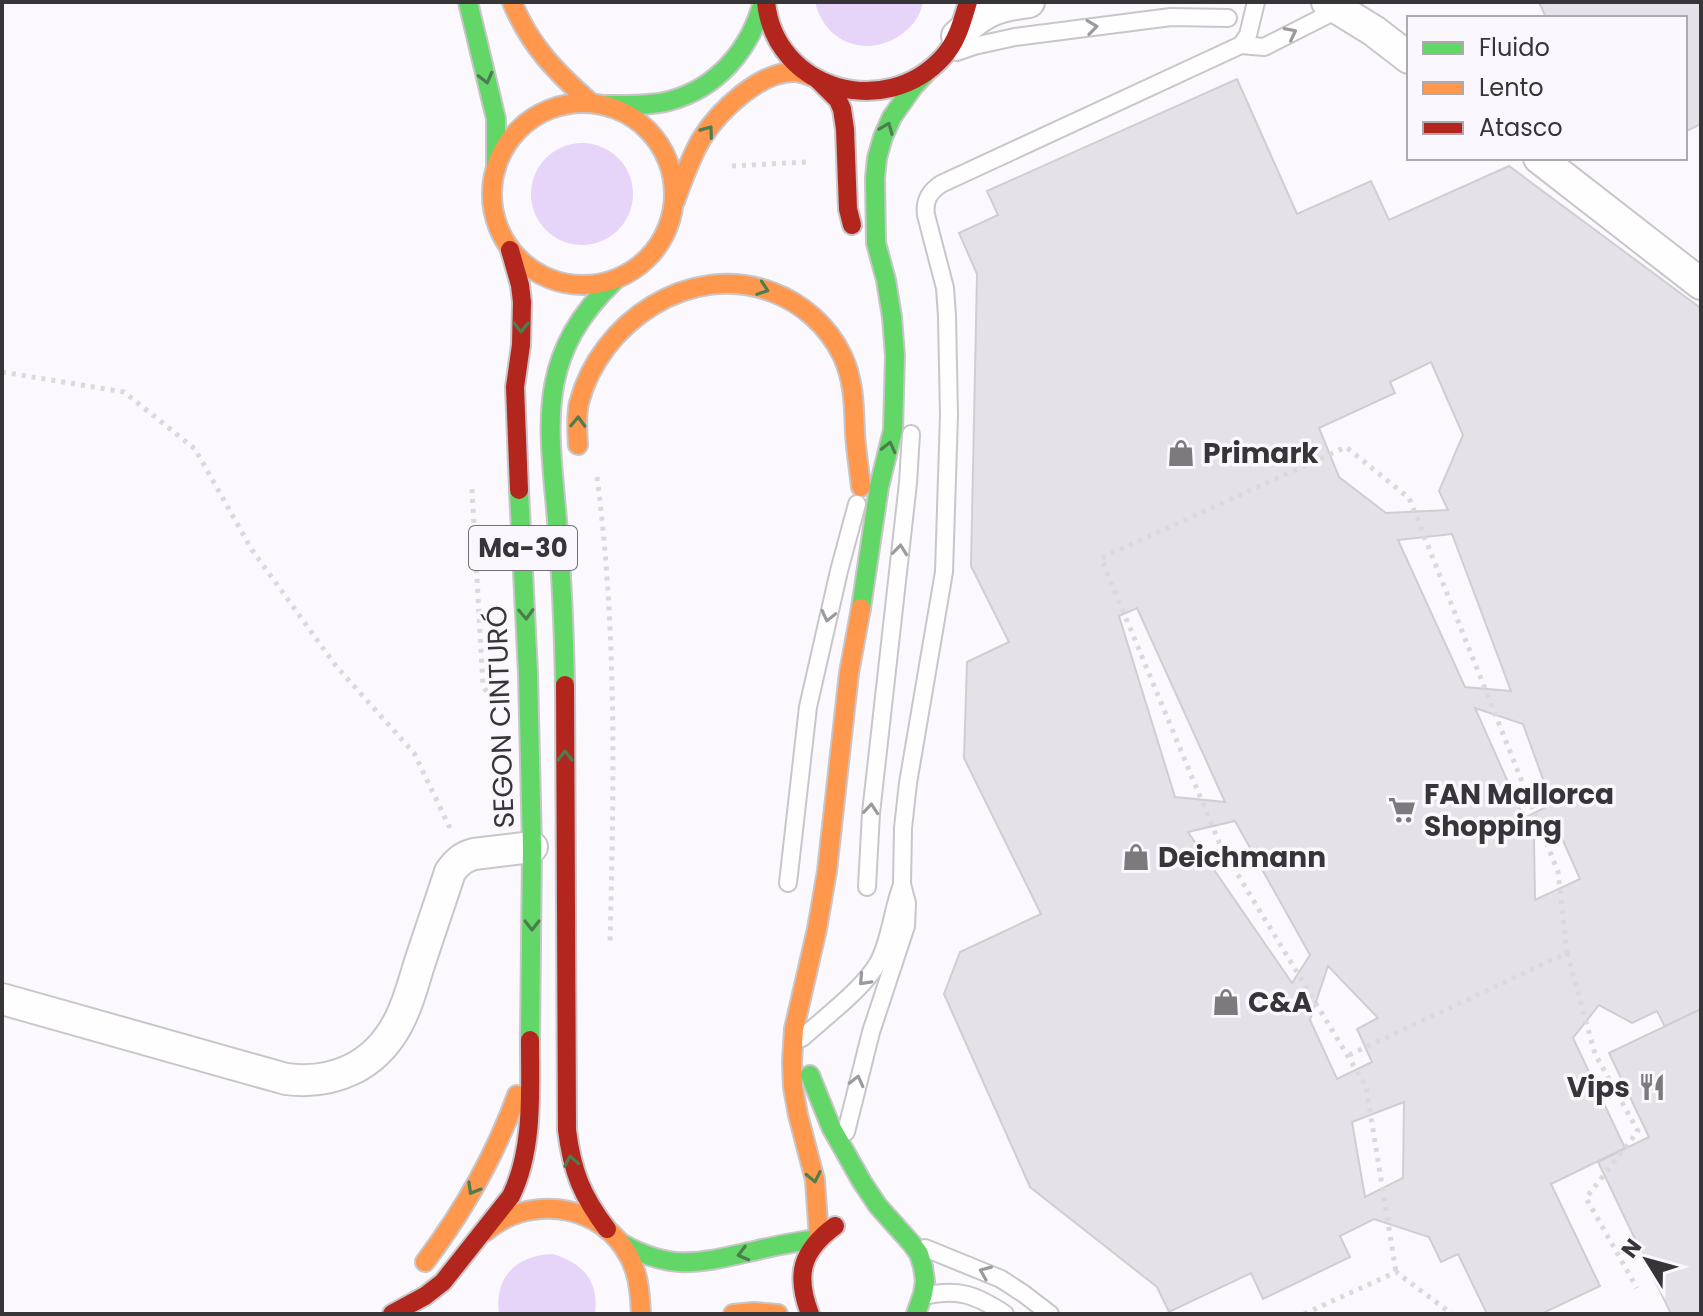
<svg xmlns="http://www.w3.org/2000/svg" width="1703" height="1316" font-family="Poppins,sans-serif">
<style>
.green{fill:#e7d4f9}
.building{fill:#e5e1e9;stroke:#d0ced1;stroke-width:2;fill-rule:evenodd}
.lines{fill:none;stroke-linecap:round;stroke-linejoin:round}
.lane-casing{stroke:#c8c6c9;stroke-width:20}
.street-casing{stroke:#c8c6c9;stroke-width:34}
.fast-casing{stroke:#c8c6c9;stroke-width:22}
.slow-casing{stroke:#c8c6c9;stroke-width:22}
.jam-casing{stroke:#c8c6c9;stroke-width:22}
.path{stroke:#dadadb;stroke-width:5;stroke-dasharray:4 6;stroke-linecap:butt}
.lane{stroke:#fefeff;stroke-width:16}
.street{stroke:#fefeff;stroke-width:30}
.fast{stroke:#63d668;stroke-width:18}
.slow{stroke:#ff974d;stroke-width:18}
.jam{stroke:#b3261e;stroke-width:18}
.oneway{stroke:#9a9a9c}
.oneway2{stroke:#4b7d4e}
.labels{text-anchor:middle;stroke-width:7;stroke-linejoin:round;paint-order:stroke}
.shield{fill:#fbf7ff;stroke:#726f74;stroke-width:2}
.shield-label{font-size:26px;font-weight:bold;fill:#373538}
.poi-label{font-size:28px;font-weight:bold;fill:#373538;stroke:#fbf7ff;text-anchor:start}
.street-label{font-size:28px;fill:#373538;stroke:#fbf7ff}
</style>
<rect width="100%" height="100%" fill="#fbf9fd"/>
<g class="green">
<path d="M815 2H923C921 12 916 22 908 29 874 60 826 47 815 2Z"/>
<circle cx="582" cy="194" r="51"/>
<path d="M553 1254C584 1264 599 1281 595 1314H499C494 1276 517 1255 553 1254Z"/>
</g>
<g class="building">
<polygon points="1539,2 1701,2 1701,124 1685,132 1685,18 1546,18"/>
<path d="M1237 79 1297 214 1371 181 1389 220 1509 166 1699 307 1701 312V1009L1665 1027 1657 1011 1632 1023 1599 1005 1573 1038 1625 1148 1551 1184 1600 1286 1541 1314H1487L1458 1254 1441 1262 1429 1237 1374 1219 1340 1236 1350 1257 1263 1299 1251 1273 1169 1312 1157 1287 1030 1187 944 994 960 952 1041 914 964 758 967 662 1009 642 971 566 977 274 959 233 998 215 987 191ZM1431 362 1463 435 1439 491 1448 510 1386 513 1339 477 1319 428 1395 393 1390 382ZM1452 534 1511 691 1465 687 1398 540ZM1137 608 1225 802 1175 797 1119 616ZM1475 708 1523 724 1552 804 1524 818ZM1235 821 1310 955 1292 983 1188 832ZM1557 827 1580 879 1535 900 1534 839ZM1328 966 1378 1018 1357 1029 1372 1062 1337 1079 1310 1020ZM1404 1102 1403 1178 1365 1197 1352 1122Z"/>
<polygon points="1701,1009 1701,1314 1671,1314 1598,1162 1649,1137 1609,1053"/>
</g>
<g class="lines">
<g class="lane-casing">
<g id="lane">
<polyline points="1241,45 1248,35 1256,2"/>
<polyline points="957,52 974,46 1015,37 1171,17 1228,18"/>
<polyline points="788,883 808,707 839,571 857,504"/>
<polyline points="867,887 871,813 908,483 911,434"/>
<path d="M802 1038C825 1017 863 989 878 963 891 939 892 910 902 885"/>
<path d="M846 1132 871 1032 906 926 907 903 902 884 903 828 908 783 944 572 949 415 947 316 945 288 926 215C924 201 929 192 941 184L1241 45 1264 47 1339 9"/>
<polyline points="925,1248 1001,1279 1024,1294 1050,1314"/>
<path d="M924 1296C959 1288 976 1295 1005 1314"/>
</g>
</g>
<g class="street-casing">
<g id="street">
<polyline points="1327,2 1374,31 1409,58"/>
<path d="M957 36C982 12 995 6 1029 2"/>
<polyline points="1539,158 1701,284"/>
<path d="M2 999 286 1079C333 1085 375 1067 398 1023 408 1005 413 984 419 965 429 934 440 903 450 872 457 862 463 857 474 854L532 847"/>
</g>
</g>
<g class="fast-casing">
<g id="fast">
<polyline points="468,2 496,119 496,168"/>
<path d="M607 105C627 105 649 106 669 101 718 88 750 49 763 2"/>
<polyline points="519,490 528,673 532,847 530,1040"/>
<polyline points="861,608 879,487 893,430 895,356 892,317 886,280 876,243 875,178 877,158 883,137 892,117 913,87 925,74"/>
<path d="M565 685C564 634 562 583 558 532 550 429 532 360 614 281"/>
<polyline points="810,1075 831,1127 862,1182 878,1206 912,1244 919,1254 923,1267 925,1281 923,1294 916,1314"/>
<path d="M621 1243C674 1273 703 1262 758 1250 778 1245 799 1242 819 1238"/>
</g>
</g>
<g class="slow-casing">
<g id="slow">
<path d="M512 2C530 46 556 72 591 103"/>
<circle cx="583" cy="194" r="91"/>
<path d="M675 201C683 180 690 158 702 138 719 111 760 71 795 72 801 72 807 75 813 77"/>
<path d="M578 445C577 431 576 416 579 403 600 322 690 261 772 292 802 303 828 326 842 355 854 380 854 406 855 433 856 451 859 469 861 487"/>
<path d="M485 1232C526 1196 593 1202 624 1248 638 1268 640 1290 641 1314"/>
<polyline points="819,1238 815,1180 798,1115 793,1087 792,1062 794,1029 817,929 827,871 849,673 861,608"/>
<path d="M425 1262C464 1210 495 1156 517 1095"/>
<polyline points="733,1314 754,1312 778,1314"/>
</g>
</g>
<g class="jam-casing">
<g id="jam">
<path d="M766 2C775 90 885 121 943 57 957 42 962 22 968 2"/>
<polyline points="818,80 838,100 842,109 845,129 848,209 852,225"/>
<polyline points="510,250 520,285 522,302 521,345 515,387 519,490"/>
<path d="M565 685 567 1130C572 1171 582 1196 607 1229"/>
<path d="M392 1314 425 1296 443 1282 511 1196C534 1149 530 1091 530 1040"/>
<path d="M810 1314C795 1275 801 1251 835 1226"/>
</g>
</g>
<g class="path">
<polyline points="732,166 806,162"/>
<polyline points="2,372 124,392 195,449 252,550 336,666 414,753 450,828"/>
<path d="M597 477C617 631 614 787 610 942"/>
<polyline points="472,489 483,686 488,694"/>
<polyline points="1567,953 1595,1054 1638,1131 1586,1198 1637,1288"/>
<polyline points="1349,1055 1567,953 1558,872 1409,498 1346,447 1101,558 1221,847 1366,1086 1396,1272"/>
<polyline points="1304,1314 1396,1272 1452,1314"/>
</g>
<use href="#lane" class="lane"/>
<use href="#street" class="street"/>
<use href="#fast" class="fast"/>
<use href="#slow" class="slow"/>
<use href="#jam" class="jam"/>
</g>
<defs><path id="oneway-chevron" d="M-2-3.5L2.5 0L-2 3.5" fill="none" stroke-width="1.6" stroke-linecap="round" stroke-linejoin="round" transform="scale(2)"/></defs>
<g class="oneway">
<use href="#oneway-chevron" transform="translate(1092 27) rotate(-7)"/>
<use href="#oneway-chevron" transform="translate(1291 33) rotate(-27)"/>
<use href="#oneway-chevron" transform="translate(900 550) rotate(-84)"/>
<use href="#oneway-chevron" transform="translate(828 616) rotate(103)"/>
<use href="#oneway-chevron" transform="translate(871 809) rotate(-85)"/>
<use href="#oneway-chevron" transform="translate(864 980) rotate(133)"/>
<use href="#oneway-chevron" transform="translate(857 1081) rotate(-76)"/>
<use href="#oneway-chevron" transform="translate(985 1272) rotate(-157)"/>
</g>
<g class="oneway2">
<use href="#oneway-chevron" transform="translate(486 78) rotate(76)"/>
<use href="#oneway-chevron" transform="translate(887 128) rotate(-68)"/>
<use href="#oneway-chevron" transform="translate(708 131) rotate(-54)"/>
<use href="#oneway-chevron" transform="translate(763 289) rotate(19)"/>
<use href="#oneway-chevron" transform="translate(521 327) rotate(91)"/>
<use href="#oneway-chevron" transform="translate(578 422) rotate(-88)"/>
<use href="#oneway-chevron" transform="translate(889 447) rotate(-76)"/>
<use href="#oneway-chevron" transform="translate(526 614) rotate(88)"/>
<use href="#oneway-chevron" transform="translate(565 756) rotate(-90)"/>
<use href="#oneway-chevron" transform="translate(532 925) rotate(90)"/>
<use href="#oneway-chevron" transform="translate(571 1161) rotate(-101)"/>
<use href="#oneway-chevron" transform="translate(814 1177) rotate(78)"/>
<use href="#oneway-chevron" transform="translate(473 1189) rotate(120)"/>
<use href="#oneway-chevron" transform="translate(743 1254) rotate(166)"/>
</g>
<defs>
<g id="shop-bare" transform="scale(2.16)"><path d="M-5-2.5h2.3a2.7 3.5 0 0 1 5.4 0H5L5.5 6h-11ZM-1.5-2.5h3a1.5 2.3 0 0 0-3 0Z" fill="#7c7a7d" stroke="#fbf7ff" stroke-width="2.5" paint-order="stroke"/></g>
<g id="supermarket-bare" transform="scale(2.16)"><path d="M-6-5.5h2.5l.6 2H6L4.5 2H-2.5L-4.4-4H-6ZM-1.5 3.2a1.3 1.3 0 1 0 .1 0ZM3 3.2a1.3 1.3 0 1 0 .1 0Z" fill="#7c7a7d" stroke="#fbf7ff" stroke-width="2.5" paint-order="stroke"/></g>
<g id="restaurant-bare" transform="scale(2.16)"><path d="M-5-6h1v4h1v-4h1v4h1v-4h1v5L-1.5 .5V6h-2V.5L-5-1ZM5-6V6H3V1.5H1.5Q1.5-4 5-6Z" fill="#7c7a7d" stroke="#fbf7ff" stroke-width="2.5" paint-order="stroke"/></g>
</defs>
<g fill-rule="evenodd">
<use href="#shop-bare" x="1181" y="453"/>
<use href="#supermarket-bare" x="1402" y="810"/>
<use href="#shop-bare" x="1136" y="857"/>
<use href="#shop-bare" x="1226" y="1002"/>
<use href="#restaurant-bare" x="1652" y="1087"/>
</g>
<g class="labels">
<rect class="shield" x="469" y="526" width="108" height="44" rx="6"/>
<g class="shield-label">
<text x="523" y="557">Ma-30</text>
</g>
<g class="poi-label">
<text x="1203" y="463">Primark</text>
<text x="1424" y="804">FAN Mallorca<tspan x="1424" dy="32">Shopping</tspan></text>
<text x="1158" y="867">Deichmann</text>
<text x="1248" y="1012">C&amp;A</text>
<text x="1630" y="1097" text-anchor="end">Vips</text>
</g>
<g class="street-label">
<text transform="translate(500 717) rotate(-92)" y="10">SEGON CINTURÓ</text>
</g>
</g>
<rect width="1703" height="1316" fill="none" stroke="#373538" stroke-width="8"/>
<rect x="1407" y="16" width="280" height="144" fill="#fbf7ff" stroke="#ada9af" stroke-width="2"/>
<rect x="1423" y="42" width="40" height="12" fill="#63d668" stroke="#ada9af" stroke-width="2"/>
<text x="1479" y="56" font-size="24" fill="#373538">Fluido</text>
<rect x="1423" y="82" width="40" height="12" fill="#ff974d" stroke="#ada9af" stroke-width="2"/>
<text x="1479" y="96" font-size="24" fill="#373538">Lento</text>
<rect x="1423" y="122" width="40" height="12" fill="#b3261e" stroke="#ada9af" stroke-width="2"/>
<text x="1479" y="136" font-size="24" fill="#373538">Atasco</text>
<g transform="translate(1647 1260) rotate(307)" stroke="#fbf7ff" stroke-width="6" paint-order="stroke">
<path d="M0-6L14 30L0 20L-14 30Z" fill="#373538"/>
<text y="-12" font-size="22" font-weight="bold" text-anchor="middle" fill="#373538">N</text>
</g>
</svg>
